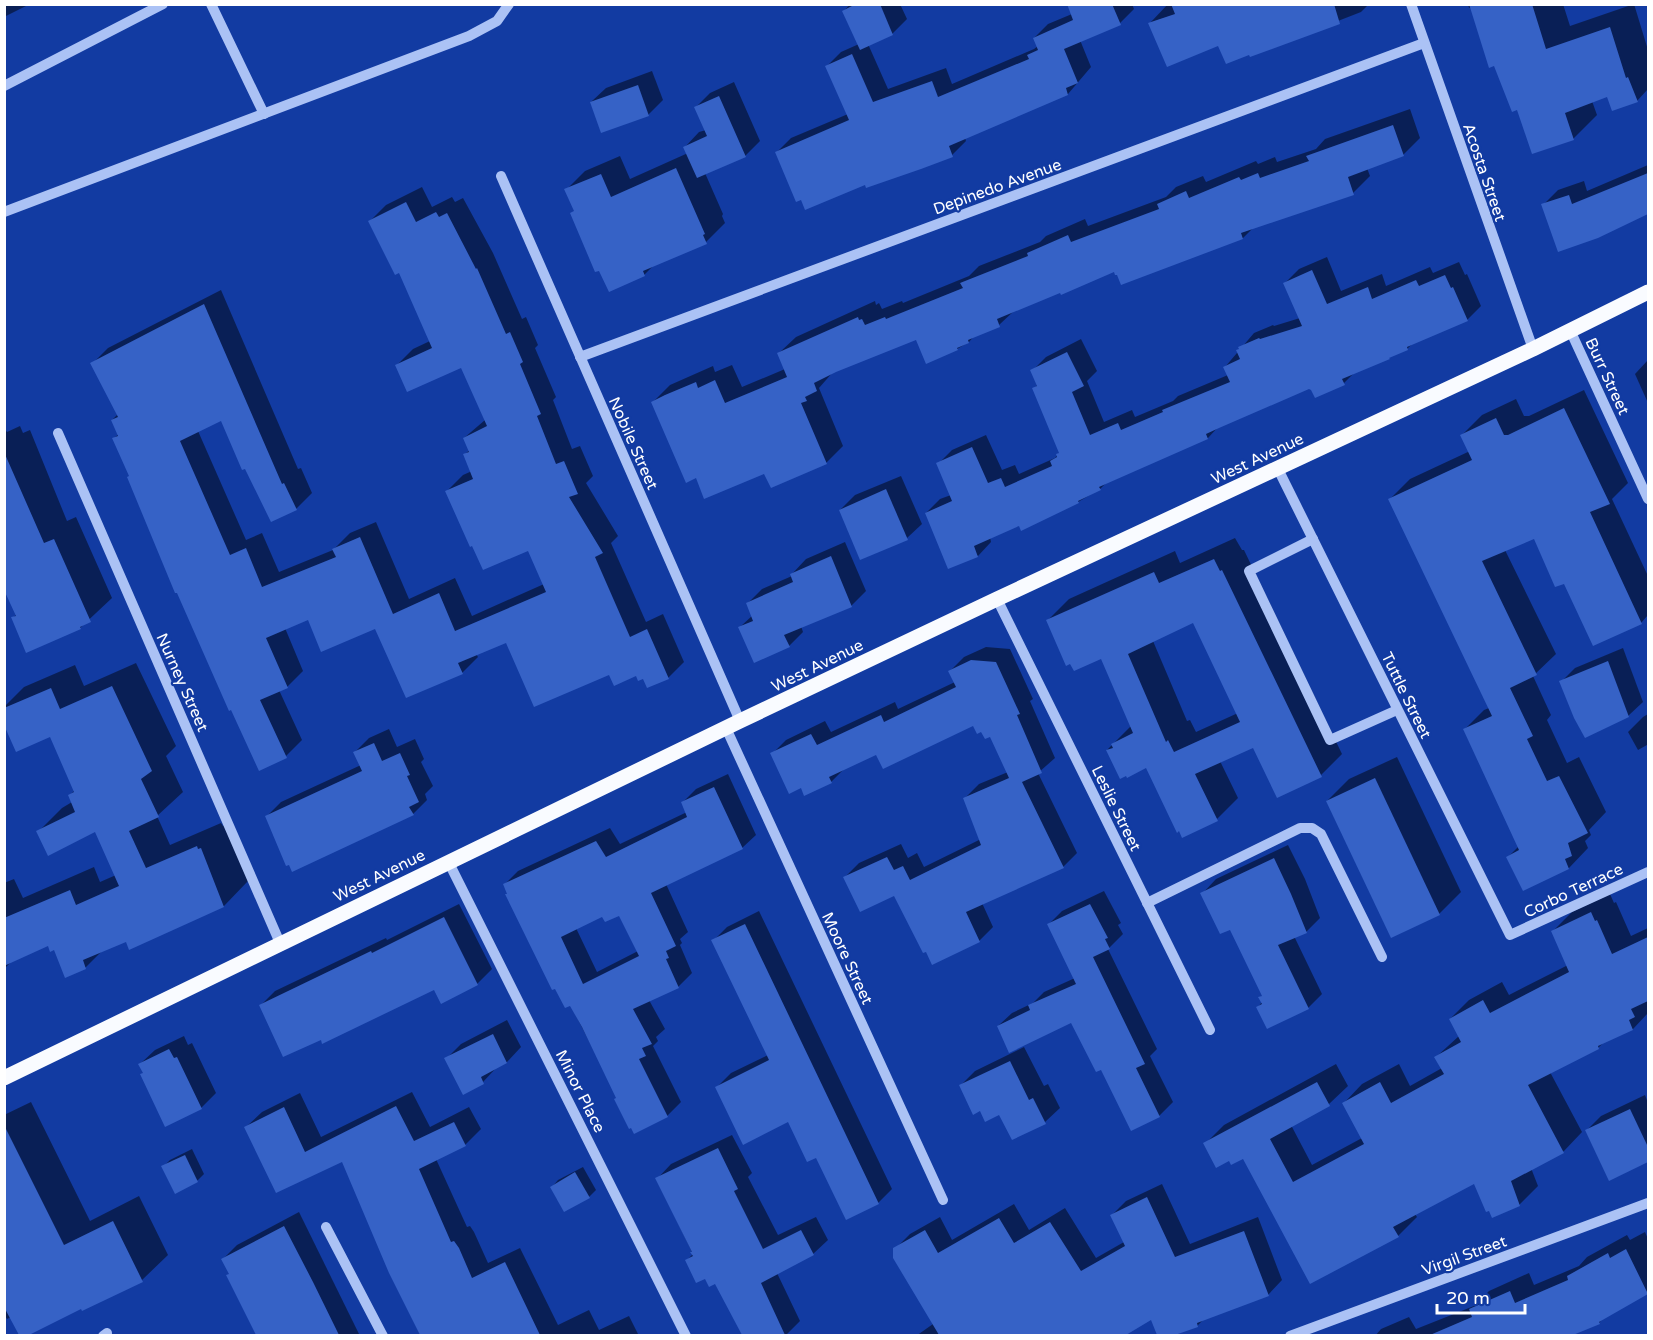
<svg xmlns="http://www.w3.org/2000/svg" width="1653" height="1340" font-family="'Varela Round',sans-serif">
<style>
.shadow{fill:#0007;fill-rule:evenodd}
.building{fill:#3662c6;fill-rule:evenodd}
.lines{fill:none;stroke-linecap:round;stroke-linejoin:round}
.minor{stroke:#abc2f5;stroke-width:10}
.major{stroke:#f9fbff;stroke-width:15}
.labels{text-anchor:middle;stroke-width:4.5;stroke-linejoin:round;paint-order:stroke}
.street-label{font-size:16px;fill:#fff;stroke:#123ba2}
</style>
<rect width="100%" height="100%" fill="#123ba2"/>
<g class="shadow">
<polygon points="4,4 30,4 4,17"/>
<polygon points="850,4 900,4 907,19 892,34 868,44 888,89 946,68 952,84 1034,49 1038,46 1034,38 1048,24 1072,14 1068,4 1132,4 1134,9 1120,23 1080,40 1091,67 1068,94 965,138 966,141 952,155 866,183 777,152 791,138 848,114 827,66 841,52 859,44 844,11"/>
<polygon points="1168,4 1369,4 1361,12 1251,55 1150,23"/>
<polygon points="1468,4 1563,4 1570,26 1634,4 1648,50 1648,89 1637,101 1608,95 1592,101 1597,115 1573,139 1518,109 1471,7 1469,8"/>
<polygon points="652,71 663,100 648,115 591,102 606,88"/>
<polygon points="734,82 760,141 745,156 705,173 723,214 722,216 725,223 706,242 655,264 644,275 575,210 566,190 585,171 620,156 630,179 688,153 685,147 699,132 706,130 696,107 710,93"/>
<polygon points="1410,109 1420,138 1403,155 1367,168 1370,176 1353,193 1254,227 1243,238 1122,283 1115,270 1061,291 1015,310 999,325 975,335 969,342 957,349 917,338 833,372 819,388 843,446 826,463 765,472 696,477 653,402 670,385 713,366 715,372 732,365 742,387 785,369 779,353 796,337 875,301 876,305 879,303 882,309 902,301 903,303 969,276 979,266 1040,242 1046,236 1085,219 1088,226 1166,197 1176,187 1203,176 1206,182 1256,161 1258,164 1275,157 1277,162 1316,149 1325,139"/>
<polygon points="1648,165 1648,213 1597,236 1543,205 1558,190 1584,181 1587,191"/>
<polygon points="422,187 432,207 452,197 455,202 463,198 493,253 522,319 526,317 538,345 535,348 556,397 553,400 572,449 580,446 593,476 586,483 618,536 611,543 646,622 663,614 684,662 668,678 610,673 507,641 476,654 478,657 462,673 376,628 308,618 285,628 303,671 287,687 279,690 302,740 286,756 260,769 114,438 119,434 112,420 118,414 92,364 108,348 221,290 298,469 301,468 312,493 296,509 222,419 198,431 246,540 262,533 279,572 333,550 350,533 376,522 409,599 455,578 472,616 544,584 529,549 447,491 463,475 472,471 465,454 470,450 464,438 485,420 461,366 397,365 413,349 430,341 400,271 370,221 386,205"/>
<polygon points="1327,257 1341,291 1382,274 1386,286 1430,267 1433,273 1459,262 1465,275 1467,274 1481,306 1467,320 1413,343 1407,349 1356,371 1344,383 1313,389 1309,387 1219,426 1208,438 1107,482 1100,489 1078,502 990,537 991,542 978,556 926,513 940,499 951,495 938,464 952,450 986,435 1002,470 1015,465 1019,474 1055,458 1060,452 1034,389 1038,384 1032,371 1046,357 1081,339 1097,371 1087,381 1104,422 1132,410 1135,417 1173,401 1178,396 1228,375 1225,367 1254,333 1273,325 1274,326 1300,318 1285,283 1299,269"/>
<polygon points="1648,360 1648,403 1635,374"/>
<polygon points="1584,390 1628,483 1612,499 1648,576 1648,615 1641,623 1565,582 1535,537 1505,550 1556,654 1533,676 1551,715 1547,720 1567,763 1579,757 1606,812 1589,830 1591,835 1585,841 1588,848 1569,868 1523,889 1508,857 1519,846 1464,730 1484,710 1489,708 1390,499 1410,479 1470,451 1462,435 1482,415 1516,399 1524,416 1529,416"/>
<polygon points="20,426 23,433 30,430 67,521 76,517 112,598 80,628 13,618 17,614 4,585 4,428 7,432"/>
<polygon points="901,476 922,524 907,538 861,558 840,510 855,495"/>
<path d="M1235 538 1242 550H1244L1342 754 1321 775 1254 746 1220 761 1238 798 1217 819 1146 766 1107 750 1132 725 1102 657 1048 620 1069 599 1175 551 1180 563ZM1194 621 1238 713 1196 732 1190 720 1187 721 1153 641Z"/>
<polygon points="845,542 866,591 851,606 801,626 803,632 789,646 740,627 753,615 748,603 762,589 792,576 792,574 806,559"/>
<polygon points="986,647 1010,649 1033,699 1030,701 1055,758 1038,773 1077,853 1063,867 982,903 993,927 979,941 895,894 845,877 859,863 901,844 908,858 917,853 924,867 981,839 965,798 979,784 1008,772 991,735 974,724 877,753 845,768 831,782 802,786 772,754 786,740 825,721 831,732 895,702 898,709 955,682 950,671 964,657"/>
<polygon points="1623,648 1643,702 1628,716 1561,682 1575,668"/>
<polygon points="136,663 176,746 166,756 183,792 157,816 170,845 221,823 223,826 225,825 248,881 224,906 129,948 126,940 103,950 86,967 66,976 54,948 49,944 12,961 4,969 4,883 14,879 23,898 94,867 100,882 116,875 95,830 38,832 62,808 72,802 69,796 75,790 51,735 4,721 4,707 24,687 75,665 84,686"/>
<polygon points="1648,714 1648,749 1647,745 1638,750 1628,732 1643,717"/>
<polygon points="389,729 397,747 415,739 424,759 421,762 433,786 425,794 427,800 413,814 267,816 281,802 361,765 355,752 369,738"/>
<polygon points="1397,757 1461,892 1439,914 1327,801 1349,779"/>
<path d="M728 774 756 835 742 848 666 884 688 932 680 939 682 943 680 945 692 973 678 987 649 1000 665 1029 656 1037 658 1041 653 1046 681 1102 667 1116 618 1097 570 1004 504 885 518 871 610 828 620 844 687 812 682 803 696 789ZM620 914 638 951 597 972 576 928 603 915Z"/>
<polygon points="1288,845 1305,879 1320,918 1306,932 1294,936 1322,994 1308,1008 1258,1007 1262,1002 1260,998 1263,995 1230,928 1202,894 1216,879"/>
<polygon points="1104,891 1121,923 1118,925 1123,934 1108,949 1157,1049 1150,1056 1173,1102 1159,1116 1102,1068 1071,1022 998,1026 1012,1013 1033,1003 1044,992 1075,978 1049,924 1062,911"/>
<polygon points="1610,894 1614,903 1616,902 1631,936 1648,928 1648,1013 1633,1029 1605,1041 1598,1048 1550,1072 1582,1132 1564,1151 1531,1168 1538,1186 1519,1205 1475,1182 1415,1214 1417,1217 1398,1236 1243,1157 1205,1144 1224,1125 1336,1064 1348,1086 1329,1104 1291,1125 1312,1165 1362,1138 1344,1103 1362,1084 1399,1064 1410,1086 1442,1068 1436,1057 1459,1036 1450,1019 1469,1000 1502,982 1509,995 1568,965 1553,931 1572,912"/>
<polygon points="459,904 492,969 477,984 435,988 321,1038 261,1005 275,991 386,938 387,940"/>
<polygon points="759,911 892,1189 878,1203 817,1156 789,1120 717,1087 731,1073 768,1055 713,941 727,927"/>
<polygon points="507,1020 521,1047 507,1062 497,1067 483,1082 463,1093 446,1059 461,1044"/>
<polygon points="184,1036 188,1045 192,1043 216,1093 201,1108 166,1125 140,1064 155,1050"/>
<polygon points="1024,1047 1044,1086 1048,1084 1060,1108 1045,1122 980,1109 961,1085 975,1071"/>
<polygon points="412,1092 430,1127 469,1107 481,1129 465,1145 436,1159 467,1227 470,1226 474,1232 488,1263 520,1248 558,1325 589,1310 599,1330 629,1316 639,1336 421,1336 398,1288 342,1160 277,1191 246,1127 262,1112 300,1093 321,1137"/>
<polygon points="1645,1095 1648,1103 1648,1160 1610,1179 1587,1130 1601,1116"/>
<polygon points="31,1102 90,1221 139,1196 168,1255 142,1280 82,1306 25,1336 21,1336 11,1317 7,1319 4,1314 4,1115"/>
<polygon points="732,1135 752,1173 748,1177 778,1235 816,1217 828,1240 813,1254 777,1273 800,1321 785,1336 743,1336 716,1282 706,1277 687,1260 693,1254 657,1179 671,1164"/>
<polygon points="192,1149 204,1174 198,1180 175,1192 163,1167 170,1160"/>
<polygon points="583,1167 596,1190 589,1197 552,1187 558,1180"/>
<polygon points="1162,1184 1190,1244 1258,1217 1282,1280 1268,1295 1204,1319 1197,1326 1171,1336 1162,1336 1152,1318 1123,1336 1119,1336 1117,1332 1110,1336 1099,1336 1095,1328 1082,1336 916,1336 933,1324 895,1249 910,1234 940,1217 952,1240 1014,1204 1029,1230 1065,1208 1096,1258 1124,1242 1112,1215 1126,1201"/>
<polygon points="299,1212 360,1336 270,1336 223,1259 237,1245"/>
<polygon points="1645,1232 1648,1239 1648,1293 1605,1316 1599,1323 1569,1336 1564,1336 1563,1333 1558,1336 1375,1336 1381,1329 1409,1317 1416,1329 1474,1306 1489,1291 1529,1273 1534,1285 1579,1266 1587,1257 1627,1235 1630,1240"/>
</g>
<g class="building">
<polygon points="856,4 880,4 893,35 860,50 842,11"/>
<polygon points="1067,4 1112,4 1121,25 1064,49 1078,83 1066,88 1068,95 949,146 953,157 921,169 866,188 865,185 805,210 801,200 796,202 775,152 849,120 825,66 852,54 873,102 932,81 938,97 1029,59 1027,55 1038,50 1033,38 1073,20"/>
<polygon points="1171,4 1334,4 1340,24 1250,57 1249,55 1226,64 1218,46 1167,67 1148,23 1175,14"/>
<polygon points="1469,4 1532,4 1546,49 1610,27 1626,78 1628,77 1638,102 1612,111 1607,97 1565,113 1574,140 1532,154 1517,110 1512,112 1494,66 1489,68"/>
<polygon points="638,85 649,116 601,133 590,102"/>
<polygon points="719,96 746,157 697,178 683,147 707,136 694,107"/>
<polygon points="1393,125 1404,156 1348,177 1354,195 1241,233 1243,239 1121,285 1117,275 1115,275 1114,272 1061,295 1060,293 997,319 1000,327 968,340 969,343 957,348 958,350 926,364 916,340 836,372 814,383 817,391 805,397 807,401 801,403 827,464 771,488 764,474 704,499 696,478 686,483 651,402 665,395 696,382 698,388 715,380 725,403 787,377 777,353 858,317 859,320 862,319 865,325 885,317 886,319 963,288 960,283 1028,256 1027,253 1068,235 1071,242 1159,209 1157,204 1186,191 1189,198 1239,177 1241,180 1258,173 1260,178 1309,161 1306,156"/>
<polygon points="676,168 705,234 703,235 707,244 643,271 645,276 609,292 599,271 595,272 570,213 574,211 564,189 601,174 611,197"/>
<polygon points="1648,173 1648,214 1598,238 1558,252 1541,204 1569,195 1572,204"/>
<polygon points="406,202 416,222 436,212 439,217 447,213 476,269 477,268 506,334 510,332 523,362 520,364 541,414 537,416 556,464 564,461 578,494 569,497 603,553 595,557 630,637 647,629 669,679 647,688 643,679 638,681 636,676 614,686 609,675 534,707 506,643 458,663 463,674 406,698 375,629 321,652 308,620 266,638 288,688 260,700 287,758 259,771 231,710 229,711 177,593 175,593 127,477 129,476 112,438 118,436 111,420 118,417 90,363 204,304 282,484 284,483 297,510 271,522 245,469 242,470 221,421 180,441 230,555 246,548 262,587 336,557 332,549 360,537 393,614 439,593 455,631 546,592 528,551 483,570 472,546 470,547 445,491 473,479 463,454 469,452 463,438 487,426 461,368 407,392 395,365 432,348 399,273 395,275 368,221"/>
<polygon points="1312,270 1327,304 1368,287 1372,299 1416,280 1419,286 1445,275 1451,288 1453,287 1468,321 1407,347 1408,350 1389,358 1390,359 1342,379 1345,385 1315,398 1311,390 1309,389 1219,428 1206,434 1208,439 1099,487 1101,490 1078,501 1079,503 1021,531 1019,526 974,546 978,557 948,569 925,513 952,501 936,463 972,447 988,483 1001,478 1005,487 1052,466 1050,461 1057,457 1056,454 1059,453 1032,388 1037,386 1030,370 1067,352 1084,386 1072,392 1090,435 1118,423 1121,430 1163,412 1162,410 1230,382 1223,367 1240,359 1236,350 1239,349 1238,347 1259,338 1260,339 1302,326 1283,283"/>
<polygon points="1564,408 1610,504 1590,512 1642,624 1593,646 1564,584 1555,587 1534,539 1482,561 1537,675 1510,688 1533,736 1527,739 1547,781 1559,776 1588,833 1568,843 1572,856 1565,859 1569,869 1523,891 1506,857 1519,850 1463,729 1492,716 1388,499 1472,460 1460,435 1496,418 1504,435 1508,435"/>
<polygon points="4,452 44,543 54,539 91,622 80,627 81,629 26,653 11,617 16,616 4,590"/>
<polygon points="886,489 908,540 860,560 839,510"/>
<polygon points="831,556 852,607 784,635 790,647 754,663 738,627 753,621 746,603 793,582 790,574"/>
<path d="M1214 559 1220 571 1222 570 1322 777 1277 798 1253 748 1195 774 1218 821 1182 838 1179 831 1177 833 1146 768 1127 778 1126 776 1120 779 1106 750 1113 748 1111 744 1133 733 1101 659 1074 671 1070 664 1066 666 1046 620 1154 572 1159 583ZM1193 623 1240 722 1174 752 1168 740 1166 742 1128 654Z"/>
<polygon points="971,660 996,662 1020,714 1017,715 1042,773 1022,782 1064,868 966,912 980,942 932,965 926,952 923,953 894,896 860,912 843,877 887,857 894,870 903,866 910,880 981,845 963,798 1009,778 990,737 985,739 981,732 977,734 973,726 883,769 876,755 829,777 832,783 804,796 801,788 789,794 770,753 811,734 817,745 881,715 884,722 956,687 948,671"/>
<polygon points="1608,661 1629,717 1585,738 1574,718 1559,681"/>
<polygon points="112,686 152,771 141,779 159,817 129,831 146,868 197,846 198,849 201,848 224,907 129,950 126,942 83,960 86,969 65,978 54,950 50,952 48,946 4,966 4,918 70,890 76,905 119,886 95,832 48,856 36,831 75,812 68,795 74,792 50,737 16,752 4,725 4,708 51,688 60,709"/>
<polygon points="374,743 382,761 400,753 410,775 407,776 419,802 409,807 414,815 292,872 289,865 286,866 265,816 362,771 353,752"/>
<polygon points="1375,778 1440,915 1391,938 1326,801"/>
<path d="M714 787 743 849 651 893 676 946 666 951 669 958 666 959 679 988 633 1009 652 1044 642 1048 646 1056 639 1059 668 1117 634 1134 631 1128 629 1129 614 1099 616 1098 582 1027 570 1006 565 1008 555 989 552 990 505 894H507L503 884 596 841 606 857 687 817 681 802ZM619 916 639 956 583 984 561 937 602 917 605 922Z"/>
<polygon points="1274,858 1291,894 1307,933 1278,945 1309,1009 1267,1029 1256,1007 1262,1004 1258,997 1262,996 1230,930 1220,934 1200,893"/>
<polygon points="1090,904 1108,938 1105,939 1110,949 1093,957 1145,1064 1136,1068 1160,1117 1131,1131 1101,1070 1096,1072 1071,1023 1009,1053 997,1026 1030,1010 1028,1005 1076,984 1047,924"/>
<polygon points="1591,912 1595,921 1597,920 1612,954 1648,937 1648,1001 1631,1009 1635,1017 1629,1020 1633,1030 1598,1046 1599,1049 1528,1085 1564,1153 1511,1181 1520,1206 1492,1218 1489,1211 1486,1212 1474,1184 1393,1227 1399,1237 1310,1284 1243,1159 1231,1165 1229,1161 1216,1168 1203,1143 1317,1082 1330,1106 1270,1139 1293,1182 1364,1144 1342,1103 1380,1082 1391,1103 1444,1074 1434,1057 1461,1042 1449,1019 1483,1000 1490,1013 1569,972 1551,931"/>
<polygon points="444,917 478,985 441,1004 434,990 322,1044 321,1040 283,1057 259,1005 371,951 372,953"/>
<polygon points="745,924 879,1204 846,1220 816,1158 807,1162 788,1122 743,1145 715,1087 769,1060 711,940"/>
<polygon points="493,1034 507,1063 481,1077 484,1084 463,1095 444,1058"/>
<polygon points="169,1049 174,1058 177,1057 202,1109 165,1127 140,1074 143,1073 138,1064"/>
<polygon points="1010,1061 1029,1100 1033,1098 1046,1124 1012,1140 999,1115 985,1122 980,1111 973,1115 959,1085"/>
<polygon points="396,1106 414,1141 454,1122 466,1146 419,1169 451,1242 454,1241 459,1248 472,1278 505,1262 540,1335 420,1335 389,1273 342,1162 276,1193 244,1127 284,1107 305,1152"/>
<polygon points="1630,1109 1648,1147 1648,1162 1609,1181 1585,1130"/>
<polygon points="4,1125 64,1245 113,1221 143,1282 82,1311 81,1309 29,1335 19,1335 4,1307"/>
<polygon points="718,1148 738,1189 734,1191 763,1249 801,1230 814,1255 761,1283 785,1335 742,1335 715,1284 709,1287 705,1279 696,1283 685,1260 693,1256 690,1252 692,1252 655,1178"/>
<polygon points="185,1155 198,1182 175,1194 161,1166"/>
<polygon points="575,1172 590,1198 564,1212 550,1187"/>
<polygon points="1147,1197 1175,1257 1244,1231 1269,1296 1197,1323 1198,1327 1175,1335 1157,1335 1151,1320 1126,1335 939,1335 893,1258 893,1248 925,1230 938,1253 999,1218 1014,1243 1050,1222 1081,1271 1125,1246 1110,1215"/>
<polygon points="284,1226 313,1282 339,1335 256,1335 226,1275 229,1274 221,1259"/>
<polygon points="1626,1249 1648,1294 1599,1322 1600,1324 1573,1335 1430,1335 1472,1317 1469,1309 1510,1291 1515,1303 1568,1280 1567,1276 1608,1253 1610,1258"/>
</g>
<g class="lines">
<g class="minor">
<polyline points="211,4 264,114"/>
<polyline points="1411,4 1533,349"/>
<polyline points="4,86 163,4"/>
<polyline points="501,176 740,721"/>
<polyline points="4,212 469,36 497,21 509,4"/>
<polyline points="1570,330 1648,499"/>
<polyline points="580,357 1424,43"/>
<polyline points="58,433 280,943"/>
<polyline points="1278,469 1510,935 1648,872"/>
<polyline points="1313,539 1249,571 1330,740 1397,710"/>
<polyline points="997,599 1210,1030"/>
<polyline points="726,728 943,1200"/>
<polyline points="448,861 686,1336"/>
<polyline points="1147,903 1300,828 1312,828 1321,834 1382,957"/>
<polyline points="326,1227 383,1336"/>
<polyline points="103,1336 107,1333"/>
<polyline points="1290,1336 1648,1203"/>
</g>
<polyline class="major" points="4,1078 740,721 997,599 1533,349 1648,292"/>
</g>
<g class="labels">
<g class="street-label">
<text transform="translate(1485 172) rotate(71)" y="6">Acosta Street</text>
<text transform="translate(997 186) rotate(-20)" y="6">Depinedo Avenue</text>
<text transform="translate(1608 376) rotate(65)" y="6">Burr Street</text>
<text transform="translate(634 443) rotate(66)" y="6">Nobile Street</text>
<text transform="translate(1257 458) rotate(-25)" y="6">West Avenue</text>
<text transform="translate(817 665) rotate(-26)" y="6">West Avenue</text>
<text transform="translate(183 682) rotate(66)" y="6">Nurney Street</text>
<text transform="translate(1407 695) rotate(64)" y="6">Tuttle Street</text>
<text transform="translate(1117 808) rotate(64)" y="6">Leslie Street</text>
<text transform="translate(379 875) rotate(-26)" y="6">West Avenue</text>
<text transform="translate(1573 890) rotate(-25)" y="6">Corbo Terrace</text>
<text transform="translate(848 958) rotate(65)" y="6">Moore Street</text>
<text transform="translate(581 1091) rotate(63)" y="6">Minor Place</text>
<text transform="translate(1464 1255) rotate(-20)" y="6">Virgil Street</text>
</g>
</g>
<rect width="1653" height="1340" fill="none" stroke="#ffffff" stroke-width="12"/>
<path d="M1437 1304v9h88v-9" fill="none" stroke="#ffffff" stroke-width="3"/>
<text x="1446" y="1304" font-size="18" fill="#ffffff" stroke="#123ba2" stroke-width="4.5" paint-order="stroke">20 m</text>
</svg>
